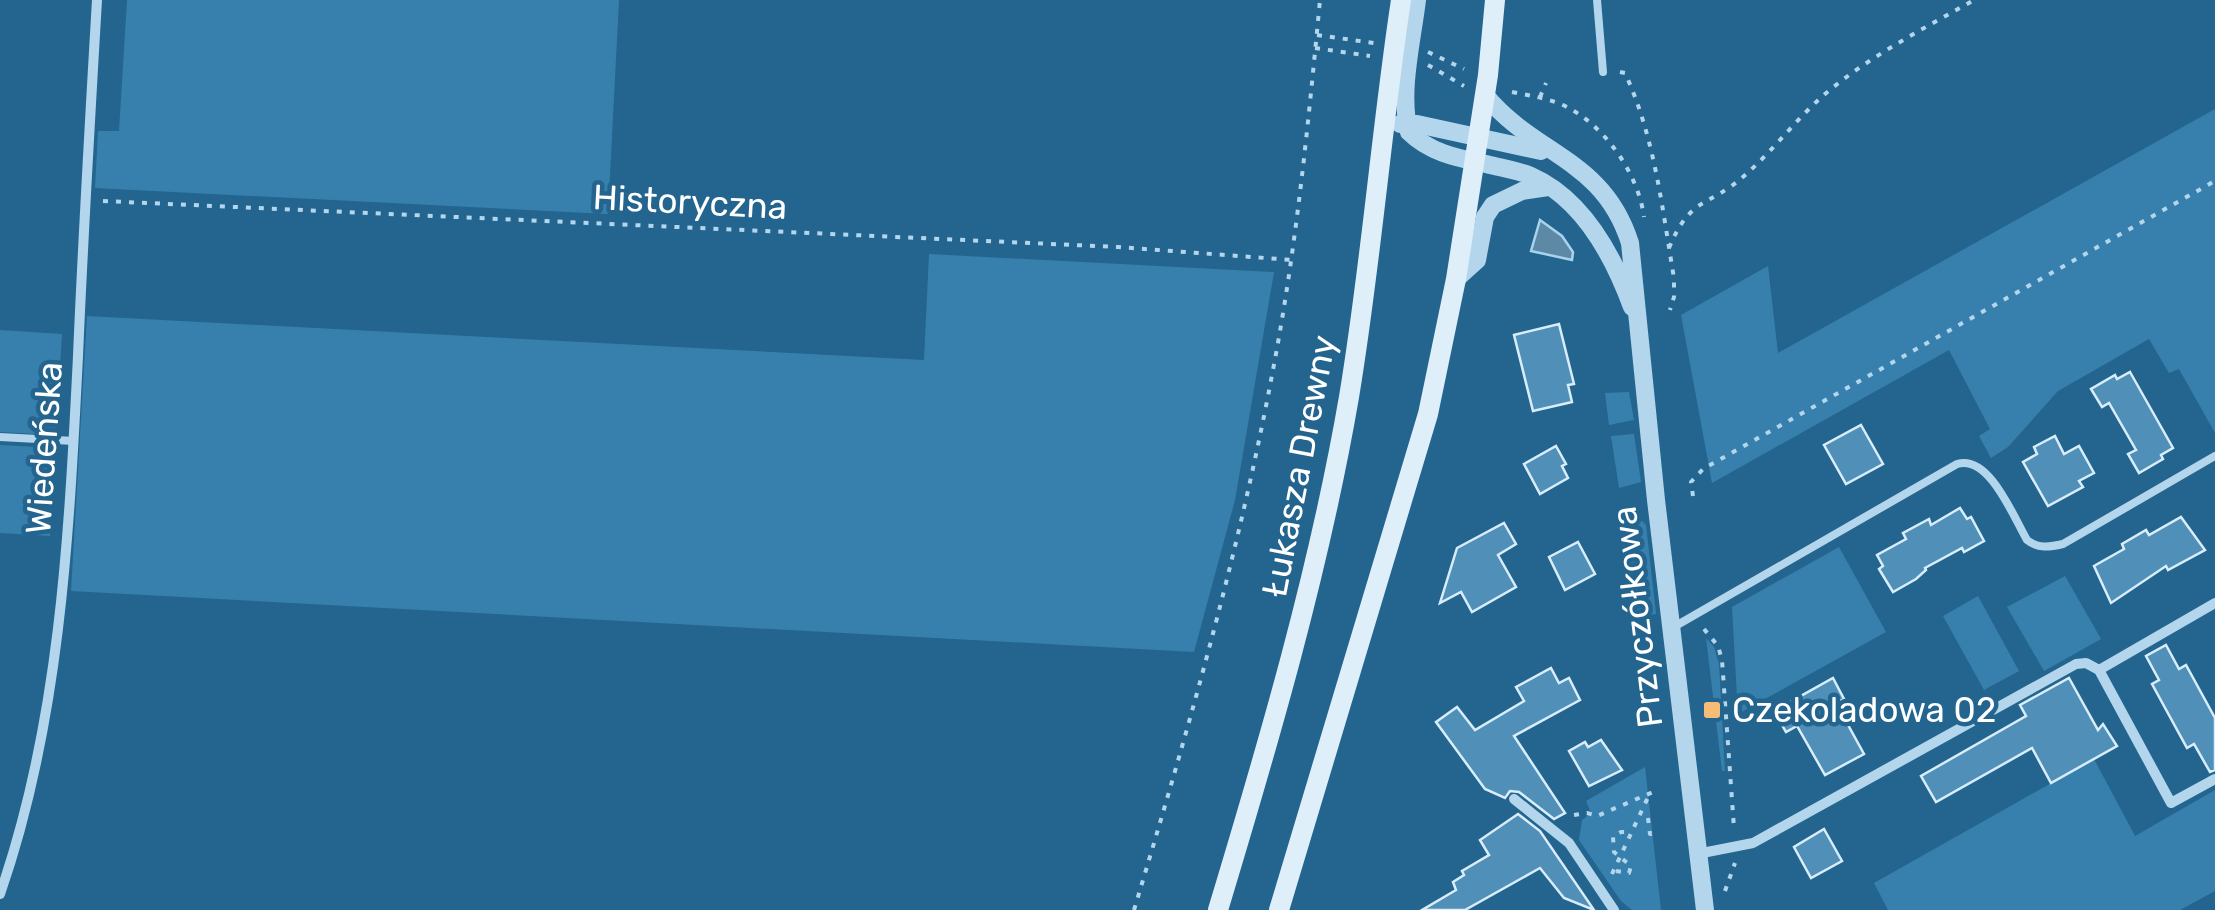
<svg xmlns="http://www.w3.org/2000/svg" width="2215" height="910" font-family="Rubik,sans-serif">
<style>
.green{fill:#3780ad}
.water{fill:#5d89a6;stroke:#a7d3ed;stroke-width:2.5}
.building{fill:#5090b8;stroke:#d8edf9;stroke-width:2.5}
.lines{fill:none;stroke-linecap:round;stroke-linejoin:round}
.path{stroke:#b3d6ec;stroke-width:4;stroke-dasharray:5 8;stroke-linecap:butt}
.service{stroke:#b3d6ec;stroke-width:8}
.minor{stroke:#b3d6ec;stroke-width:10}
.tertiary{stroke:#b3d6ec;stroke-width:18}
.secondary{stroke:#dfeff9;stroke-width:20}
.poi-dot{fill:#f7bc76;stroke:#23658f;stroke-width:4}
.labels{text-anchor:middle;stroke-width:9;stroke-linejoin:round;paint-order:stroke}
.street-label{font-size:35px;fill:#fff;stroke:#23658f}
.poi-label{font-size:35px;fill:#fff;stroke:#23658f;text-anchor:start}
</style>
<rect width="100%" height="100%" fill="#23658f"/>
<g class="green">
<polygon points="127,0 619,0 608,214 95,188 98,131 119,131"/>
<polygon points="2215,109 2215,433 2179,369 2169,373 2149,339 2058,391 2008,447 1991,458 1979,436 1990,429 1949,350 1712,483 1681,315 1768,266 1778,353"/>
<polygon points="929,254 1274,272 1235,500 1194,652 71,591 87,316 924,360"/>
<polygon points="0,330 62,334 56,435 0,432"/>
<polygon points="1629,392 1634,420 1609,425 1605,393"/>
<polygon points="1634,434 1641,482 1619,488 1611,436"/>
<polygon points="0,445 55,448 50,536 0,533"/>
<polygon points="1642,521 1646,525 1656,614 1635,618 1623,523"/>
<polygon points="1839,547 1886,632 1738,714 1732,607"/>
<polygon points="2065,576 2101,639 2044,671 2007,607"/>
<polygon points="1978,596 2019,671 1984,690 1943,616"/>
<polygon points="1706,638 1714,647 1719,664 1725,771 1722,771"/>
<polygon points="2094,759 2135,836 2215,790 2215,891 2180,910 1888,910 1874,883"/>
<polygon points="1645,767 1661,910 1632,910 1621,901 1579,840 1582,820 1591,813 1586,801"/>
</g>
<polygon class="water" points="1540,220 1562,236 1573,252 1572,260 1531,251"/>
<g class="building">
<polygon points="1559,324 1574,384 1568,385 1572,402 1533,411 1514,335"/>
<polygon points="2130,372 2173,448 2161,455 2163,459 2139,473 2128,454 2136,450 2109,403 2102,407 2091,389 2115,375 2117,379"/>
<polygon points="1861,425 1883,464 1846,484 1824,445"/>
<polygon points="2055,436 2064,454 2079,446 2094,473 2079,481 2083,487 2048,506 2023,462 2037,454 2034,447"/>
<polygon points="1556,446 1566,464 1562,466 1568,478 1540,494 1524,464"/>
<polygon points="1960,508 1967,519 1971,517 1984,541 1964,552 1962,548 1925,568 1926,570 1916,579 1893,592 1879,569 1883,566 1877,555 1906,539 1903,533 1929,519 1931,525"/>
<polygon points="2181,517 2205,550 2168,570 2166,566 2111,603 2094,566 2124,549 2122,544 2146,530 2149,535"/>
<polygon points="1504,523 1516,544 1498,555 1516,587 1472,612 1461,592 1440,603 1457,548"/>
<polygon points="1578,542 1595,574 1565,590 1549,557"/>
<polygon points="2166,645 2179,669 2186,665 2215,718 2215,770 2210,772 2194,744 2187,748 2152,684 2159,680 2146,656"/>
<polygon points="1551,668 1559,683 1569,678 1580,700 1514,736 1565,813 1554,819 1519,792 1510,791 1505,798 1485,789 1436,722 1457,707 1475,730 1524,701 1516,687"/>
<polygon points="1833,678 1844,699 1836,703 1864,754 1825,775 1797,726 1786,732 1774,711"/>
<polygon points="2069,678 2098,730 2103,724 2117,746 2051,783 2032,748 1936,802 1921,776 2026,716 2020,705"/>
<polygon points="1601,740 1622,770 1589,786 1569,751 1585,742 1588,747"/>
<polygon points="1518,814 1540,831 1594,910 1564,898 1540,868 1465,910 1422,910 1456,890 1453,882 1464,875 1462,871 1489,855 1480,840"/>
<polygon points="1824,829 1842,861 1811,878 1794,847"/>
</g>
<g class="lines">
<g class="path">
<polyline points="1317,35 1374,43"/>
<polyline points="1315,48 1370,56"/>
<polyline points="1428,52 1464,69"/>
<polyline points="1428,65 1464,86"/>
<path d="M1620 72 1625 73C1655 138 1662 208 1674 278V297L1670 310"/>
<path d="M1512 92C1531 96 1548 98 1565 106 1605 126 1638 173 1644 217"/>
<polyline points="1540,97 1546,83"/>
<polyline points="103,201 1118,247 1292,260"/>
<path d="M1669 248C1691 195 1708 208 1744 176 1773 151 1796 119 1825 94 1870 56 1923 29 1974 0"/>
<polyline points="1693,496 1691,482 1703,469 2215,181"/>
<polyline points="1704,629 1718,646 1722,660 1734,828"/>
<polyline points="1574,815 1587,813 1597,816 1653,792"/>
<polyline points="1648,818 1650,834 1657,833"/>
<polyline points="1616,871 1629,873 1631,866 1614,852 1613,837 1621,832 1632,832"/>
<polyline points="1612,874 1650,793"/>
<polyline points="1725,891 1735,863"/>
<path d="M1134 910C1187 734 1238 556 1272 375 1296 251 1308 126 1320 0"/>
</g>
<g class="service">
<polyline points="1597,0 1603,72"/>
<polyline points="0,437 74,441"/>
<path d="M1672 628 1957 464C1989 454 2013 516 2027 540 2038 549 2050 547 2063 544L2215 456"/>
</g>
<g class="minor">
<polyline points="2099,670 2215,603"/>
<polyline points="1514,799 1569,843 1614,910"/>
<polyline points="1697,854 1753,843 2076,664 2086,663 2099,670 2171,803 2215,779"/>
<path d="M0 894C60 722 69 535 78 356 83 237 90 119 97 0"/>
</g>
<g class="tertiary">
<path d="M1417 0C1412 42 1399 91 1409 132 1430 153 1458 158 1486 164 1501 168 1517 170 1531 176 1583 199 1613 255 1632 307"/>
<path d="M1485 95C1535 156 1603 158 1630 243L1656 500 1705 910"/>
<polyline points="1400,124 1417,124 1541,151"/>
<polyline points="1456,279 1477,260 1485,217 1493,205 1522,191 1548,187"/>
</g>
<g class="secondary">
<path d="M1218 910C1269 741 1319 571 1349 397 1371 265 1381 132 1401 0"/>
<polyline points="1279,910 1428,414 1456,279 1488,75 1495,0"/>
</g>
</g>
<rect class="poi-dot" x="1702" y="700" width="20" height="20" rx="5"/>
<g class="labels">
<g class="street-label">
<text transform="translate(690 202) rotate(3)" y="12">Historyczna</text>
<text transform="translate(44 448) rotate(-86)" y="12">Wiedeńska</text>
<text transform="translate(1299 466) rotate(-79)" y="12">Łukasza Drewny</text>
<text transform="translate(1637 617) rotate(-97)" y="12">Przyczółkowa</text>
</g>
<g class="poi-label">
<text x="1732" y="722">Czekoladowa 02</text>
</g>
</g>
</svg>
